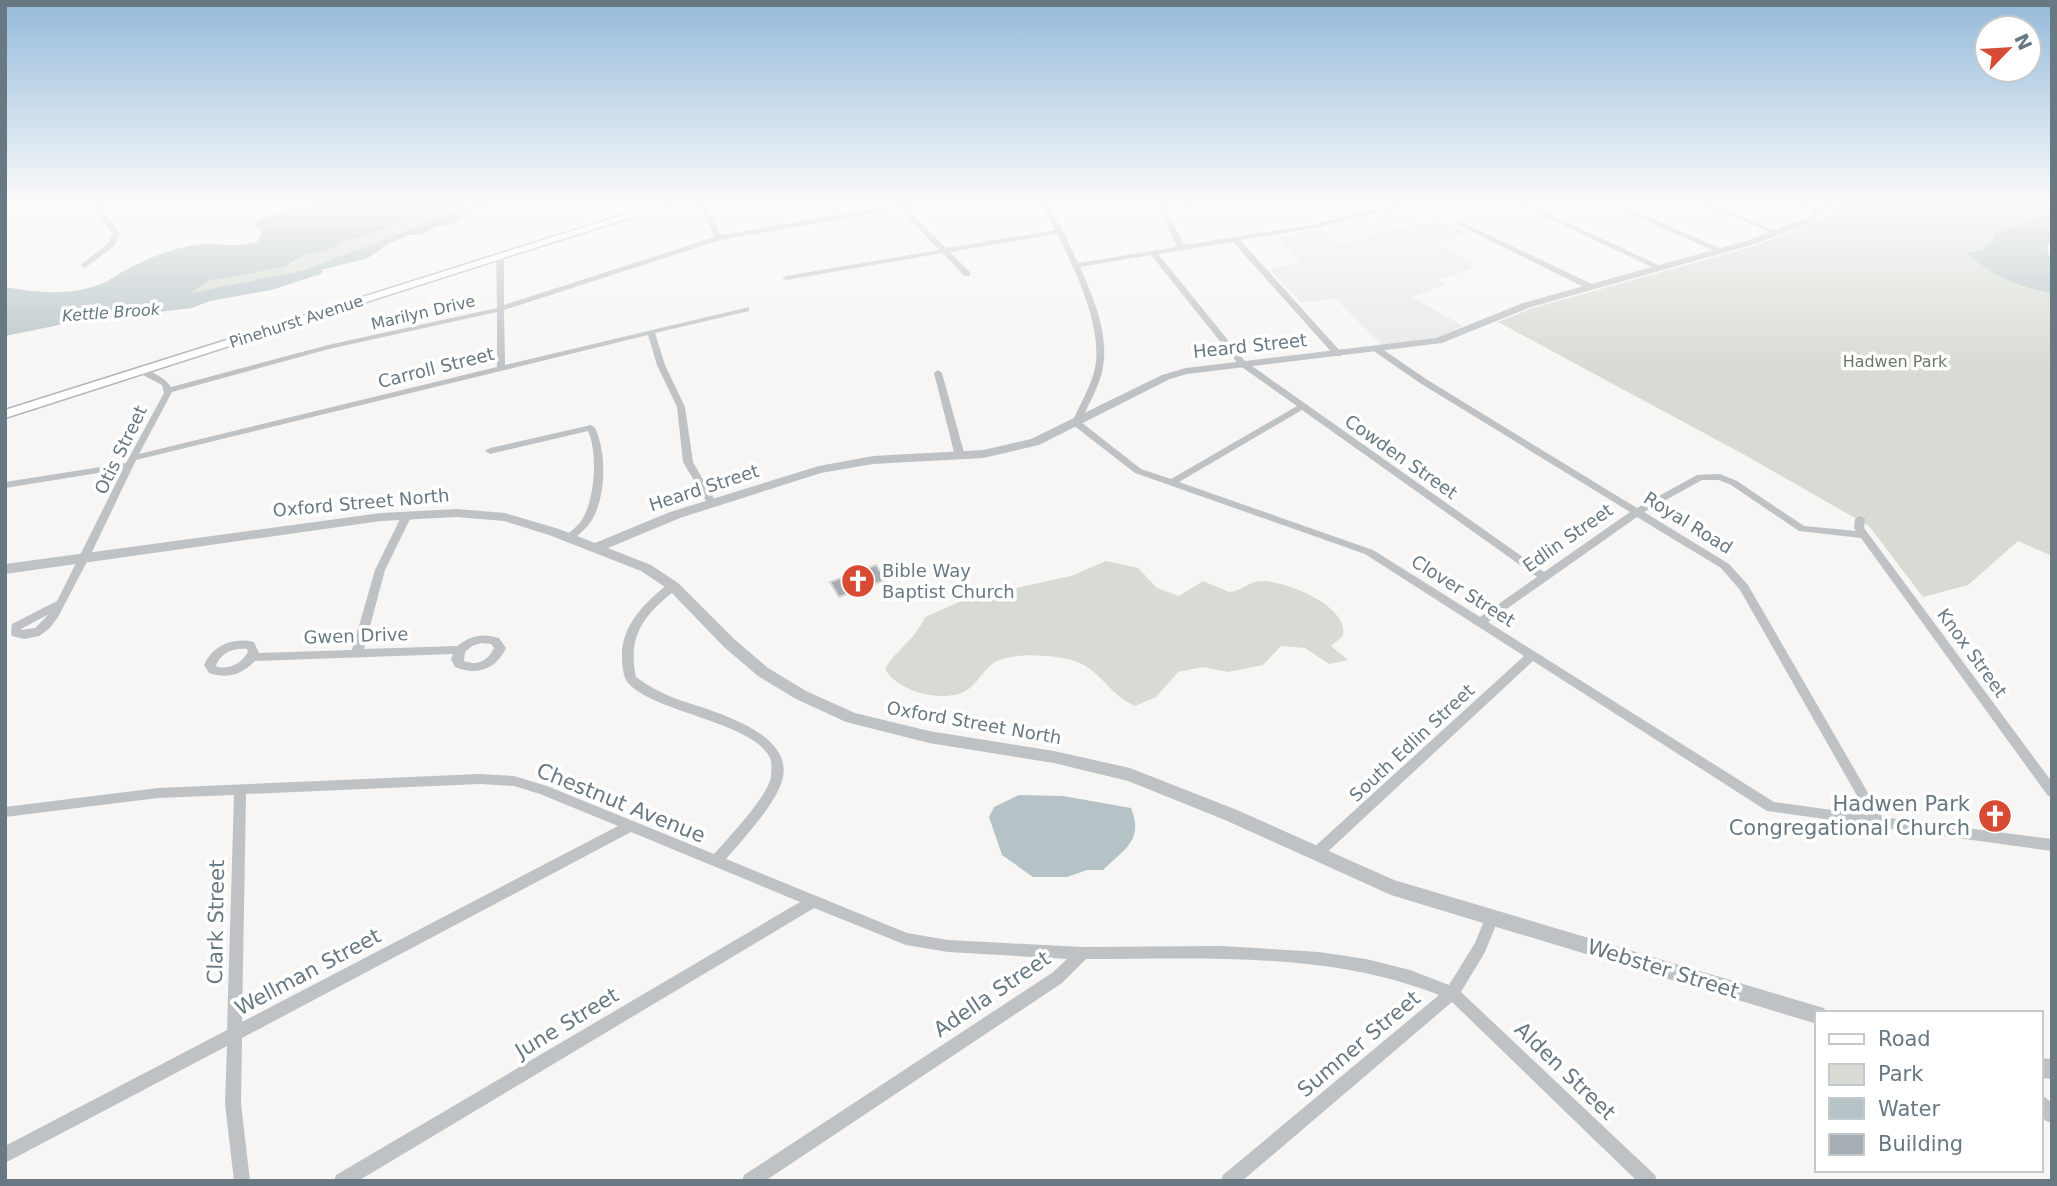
<svg xmlns="http://www.w3.org/2000/svg" width="2057" height="1186" font-family="'DejaVu Sans',sans-serif">
<style>
.built{fill:#e7e8e7}
.green{fill:#d7dbd3}
.water{fill:#b6c3c6}
.lines{fill:none;stroke-linecap:round;stroke-linejoin:round}
.river{fill:#b6c3c6;fill-rule:evenodd}
.building{fill:#a6aeb3;stroke:#d8d8d6;stroke-width:2}
.secondary-casing{stroke:#b0b6ba;stroke-width:3}
.minor{fill:#bec2c5;fill-rule:evenodd}
.tertiary{fill:#bec2c5;fill-rule:evenodd}
.secondary{fill:#fff;fill-rule:evenodd}
.labels{text-anchor:middle;stroke-width:7;stroke-linejoin:round;paint-order:stroke}
.far-water-label{font-size:16px;font-style:italic;fill:#637a7f;stroke:#fff}
.far-street-label{font-size:16px;fill:#687983;stroke:#fff}
.far-park-label{font-size:16px;fill:#6c7a66;stroke:#fff}
.street-label{font-size:18px;fill:#687983;stroke:#fff}
.poi-label{font-size:18px;fill:#687983;stroke:#fff;text-anchor:start}
.near-street-label{font-size:21px;fill:#687983;stroke:#fff}
.near-poi-label{font-size:21px;fill:#687983;stroke:#fff;text-anchor:end}
</style>
<rect width="100%" height="100%" fill="#f7f6f4"/>
<polygon class="built" points="1368,218 1389,231 1438,218 1470,234 1436,243 1474,263 1469,265 1474,268 1439,280 1446,284 1412,297 1463,326 1437,338 1382,345 1335,298 1302,303 1269,269 1301,263 1276,237 1322,229 1338,244 1364,239 1375,234 1354,221"/>
<g class="green">
<polygon points="440,204 475,204 305,270 190,294 209,281 292,264 307,254 326,251 343,242 385,229"/>
<polygon points="1843,204 2052,204 2052,241 2039,241 2052,263 2052,556 2018,541 1968,585 1923,597 1869,526 1743,454 1498,322 1530,309 1754,246 1821,220"/>
<path d="M1106 561 1138 568 1157 588 1179 596 1203 581 1229 592C1240 592 1248 582 1260 581 1285 580 1350 606 1343 636L1331 646 1348 660 1329 664 1305 648 1281 646 1263 665 1228 672 1203 667 1178 672 1156 697 1135 706C1105 693 1099 662 1061 658 1042 655 1015 653 997 661 986 666 980 679 971 687 950 706 898 693 885 669 898 647 913 643 925 617L966 599 1071 576Z"/>
</g>
<g class="water">
<path d="M317 204H440L385 229 343 242 326 251 307 254 284 267 209 281 191 293 305 270 475 204H499L472 212 452 224 436 226 422 235H409L390 243 368 258 233 292 192 308 74 322 5 336V287C38 293 70 296 101 284 109 281 117 275 124 271 143 260 164 252 184 247 214 239 227 250 257 242L263 231 255 226 258 221 292 208Z"/>
<path d="M2052 212V243L2047 245 2049 256 2052 257V293C2015 286 1995 277 1966 253L1983 250 1994 240V234C2015 229 2030 218 2052 212Z"/>
<path d="M1019 795 1063 796 1131 808C1144 840 1125 849 1103 870H1087L1067 877H1033L1002 855 989 817 994 807Z"/>
</g>
<g class="lines">
<polygon class="river" points="316,267 323,271 321,274 271,290 210,301 203,297 210,293 268,282"/>
</g>
<polygon class="building" points="876,565 886,580 839,597 830,582"/>
<g class="lines">
<g class="secondary-casing">
<polygon id="secondary" points="657,204 672,204 5,418 5,410"/>
</g>
<g class="minor">
<polygon points="92,204 98,204 120,234 114,246 85,268 81,266 82,264 108,243 113,234"/>
<path d="M699 204H705L721 235 896 205V204H918L906 208 946 248 1055 230 1041 204H1047L1063 231 1078 263 1177 247 1156 204H1162L1165 208 1186 204H1199L1167 212 1184 245 1310 225 1396 204H1407L1310 229 1240 240 1341 352V356H1335L1233 242 1158 254 1245 361 1544 572 1630 512 1420 383 1375 352V348H1381L1426 379 1637 508 1697 475 1720 474 1737 481 1804 526 1856 531 1854 528 1855 519 1860 516 1863 517 1865 519 1864 528 2052 782V797L2048 796 1861 538 1799 531 1731 485 1719 480H1702L1644 512 1729 564 1748 585 1882 817 2052 839V851L1885 828 1880 829 1875 826 1767 811 1533 661 1321 858 1316 860 1311 858 1309 854 1311 850 1524 656 1365 554 1135 473 1073 425 1072 423C1079 405 1091 387 1095 368 1103 327 1075 269 1057 234L950 252 970 272V276H964L943 253 786 280 782 278 786 276 939 250 900 209 720 240 504 310 505 365 749 307V311L655 333 665 365 685 407 693 462 717 504 715 506H709L683 462 677 407 657 365 648 335 136 460 92 552 58 617 49 629 39 636 24 639 12 636 11 633 12 624 57 601 123 469 5 488V482L126 463 164 393 162 385 137 372V368C147 368 166 378 171 387L328 345 497 308 496 255 500 253 504 255V305L715 237ZM1151 255 1239 365 1297 406 1171 479 1141 469 1081 422C1088 404 1100 386 1103 367 1109 333 1093 297 1080 267ZM497 312V367L139 454 172 392 329 349ZM1302 410 1537 577 1480 617 1373 550 1179 482ZM1637 517 1721 568 1740 590 1868 815 1774 802 1488 622ZM49 614 35 628 21 630V629Z"/>
<polygon points="1519,204 1527,204 1665,268 1658,270"/>
<polygon points="1610,204 1619,204 1726,251 1719,253"/>
<polygon points="1703,204 1712,204 1780,233 1775,234"/>
<polygon points="1799,204 1808,204 1824,211 1819,212"/>
<polygon points="1457,220 1594,285 1595,287 1588,289 1455,223 1454,222"/>
<polygon points="938,370 942,373 965,456 963,458 957,458 955,456 934,373"/>
<path d="M591 425 595 428C607 453 606 496 592 520 587 528 579 534 573 540L569 541 564 538C570 531 579 526 583 518 595 497 598 453 588 431L490 454 485 451 490 448Z"/>
<path d="M407 512 412 515 385 570 364 649 457 646C471 635 483 633 499 638L506 648C496 670 476 676 455 667L451 659 453 654 255 661C241 675 227 679 209 673L204 665C213 645 233 637 254 642L259 653 352 650 375 570 402 515ZM481 643 491 644 494 648C488 661 477 666 464 661L465 652 472 646ZM247 649 248 652C241 664 230 669 217 667L216 665C222 652 233 648 247 649Z"/>
<path d="M673 582 678 586 677 589C645 614 627 634 636 677 648 686 660 692 674 698 707 710 797 731 782 781 775 805 743 839 726 859L907 933 948 940 1083 947 1222 946 1319 952 1366 959 1410 970 1449 985 1475 943 1486 916 1491 914 1496 916 1498 920 1485 952 1461 992 1655 1175 1657 1181H1637L1452 1002 1242 1181H1221L1223 1175 1439 995C1327 951 1204 959 1086 959L1062 983 765 1181H742L744 1175 1052 973 1067 959 948 952 906 945 814 908 358 1181H334L336 1175 800 902 631 832 242 1038 241 1104 250 1181H234L225 1104 227 1046 5 1163V1146L227 1030 234 795 158 798 5 817V807L158 788 480 774 514 776 547 786 714 854C728 838 768 796 771 777 771 773 772 765 771 761 760 723 654 713 628 683 622 676 622 660 622 652 624 622 647 601 669 583ZM480 784 514 786 540 794 618 826 242 1022 246 794Z"/>
<polygon points="2041,1095 2046,1098 2052,1103 2052,1123 2046,1121 2041,1115"/>
</g>
<g class="tertiary">
<polygon points="1825,204 1835,204 1812,222 1755,244 1531,307 1442,343 1187,374 1170,379 1039,445 983,458 873,464 821,473 680,518 608,548 651,565 678,583 734,639 768,668 806,691 855,713 929,731 1054,751 1130,768 1237,810 1394,880 1817,1006 1824,1008 1826,1013 1817,1013 1817,1024 1391,895 1225,820 1128,781 1054,763 929,743 846,722 796,699 758,676 724,647 668,589 641,571 549,535 504,521 457,517 381,521 5,574 5,564 381,513 457,509 505,513 559,529 595,543 670,512 819,466 873,456 983,450 1031,439 1162,375 1186,368 1436,338 1523,303 1749,240 1806,218"/>
<polygon points="2041,1058 2052,1059 2052,1079 2041,1078"/>
</g>
<use href="#secondary" class="secondary"/>
</g>
<linearGradient id="sky" x2="0" y2="1"><stop stop-color="#94bada"/><stop offset="0.55" stop-color="#fbfbfa"/><stop offset="1" stop-color="#fbfbfa" stop-opacity="0"/></linearGradient>
<rect width="2057" height="370" fill="url(#sky)"/>
<defs>
<g id="church-disc" transform="scale(1.75)"><circle r="9.5" fill="#d74a34" stroke="#fff"/><path d="M-1.2-6h2.4v3.5h3.3v2.4h-3.3V6h-2.4V-.1h-3.3v-2.4h3.3Z" fill="#fff"/></g>
</defs>
<g fill-rule="evenodd">
<use href="#church-disc" x="858" y="581"/>
<use href="#church-disc" x="1995" y="816"/>
</g>
<g class="labels">
<g class="far-water-label">
<text transform="translate(111 312) rotate(-4)" y="6">Kettle Brook</text>
</g>
<g class="far-street-label">
<text transform="translate(423 312) rotate(-13)" y="6">Marilyn Drive</text>
<text transform="translate(296 321) rotate(-18)" y="6">Pinehurst Avenue</text>
</g>
<g class="far-park-label">
<text x="1895" y="367">Hadwen Park</text>
</g>
<g class="street-label">
<text transform="translate(1250 346) rotate(-6)" y="6">Heard Street</text>
<text transform="translate(436 368) rotate(-14)" y="6">Carroll Street</text>
<text transform="translate(121 450) rotate(-64)" y="6">Otis Street</text>
<text transform="translate(1401 457) rotate(35)" y="6">Cowden Street</text>
<text transform="translate(704 488) rotate(-18)" y="6">Heard Street</text>
<text transform="translate(361 503) rotate(-5)" y="6">Oxford Street North</text>
<text transform="translate(1688 523) rotate(32)" y="6">Royal Road</text>
<text transform="translate(1568 538) rotate(-35)" y="6">Edlin Street</text>
<text transform="translate(1463 591) rotate(32)" y="6">Clover Street</text>
<text transform="translate(356 636) rotate(-2)" y="6">Gwen Drive</text>
<text transform="translate(1972 653) rotate(54)" y="6">Knox Street</text>
<text transform="translate(974 723) rotate(10)" y="6">Oxford Street North</text>
<text transform="translate(1412 743) rotate(-43)" y="6">South Edlin Street</text>
</g>
<g class="poi-label">
<text x="882" y="577">Bible Way<tspan x="882" dy="21">Baptist Church</tspan></text>
</g>
<g class="near-street-label">
<text transform="translate(621 803) rotate(22)" y="7">Chestnut Avenue</text>
<text transform="translate(216 922) rotate(-89)" y="7">Clark Street</text>
<text transform="translate(1663 969) rotate(17)" y="7">Webster Street</text>
<text transform="translate(308 972) rotate(-28)" y="7">Wellman Street</text>
<text transform="translate(992 994) rotate(-34)" y="7">Adella Street</text>
<text transform="translate(567 1023) rotate(-31)" y="7">June Street</text>
<text transform="translate(1359 1044) rotate(-40)" y="7">Sumner Street</text>
<text transform="translate(1565 1071) rotate(44)" y="7">Alden Street</text>
</g>
<g class="near-poi-label">
<text x="1970" y="811">Hadwen Park<tspan x="1970" dy="24">Congregational Church</tspan></text>
</g>
</g>
<rect width="2057" height="1186" fill="none" stroke="#687983" stroke-width="14"/>
<rect x="1815" y="1011" width="228" height="161" fill="#ffffff" stroke="#c3c9cd" stroke-width="2"/>
<rect x="1829" y="1034" width="35" height="10" fill="#ffffff" stroke="#c3c9cd" stroke-width="2"/>
<text x="1878" y="1046" font-size="21" fill="#687983">Road</text>
<rect x="1829" y="1064" width="35" height="21" fill="#d7dbd3" stroke="#c3c9cd" stroke-width="2"/>
<text x="1878" y="1081" font-size="21" fill="#687983">Park</text>
<rect x="1829" y="1098" width="35" height="21" fill="#b6c3c6" stroke="#c3c9cd" stroke-width="2"/>
<text x="1878" y="1116" font-size="21" fill="#687983">Water</text>
<rect x="1829" y="1134" width="35" height="21" fill="#a6aeb3" stroke="#c3c9cd" stroke-width="2"/>
<text x="1878" y="1151" font-size="21" fill="#687983">Building</text>
<g transform="translate(2008 49) rotate(65)"><circle r="33" fill="#ffffff" stroke="#c3c9cd" stroke-width="2"/>
<path d="M0-5L12 26L0 18L-12 26Z" fill="#d74a34"/>
<text y="-10" font-size="19" font-weight="bold" text-anchor="middle" fill="#687983">N</text>
</g>
</svg>
